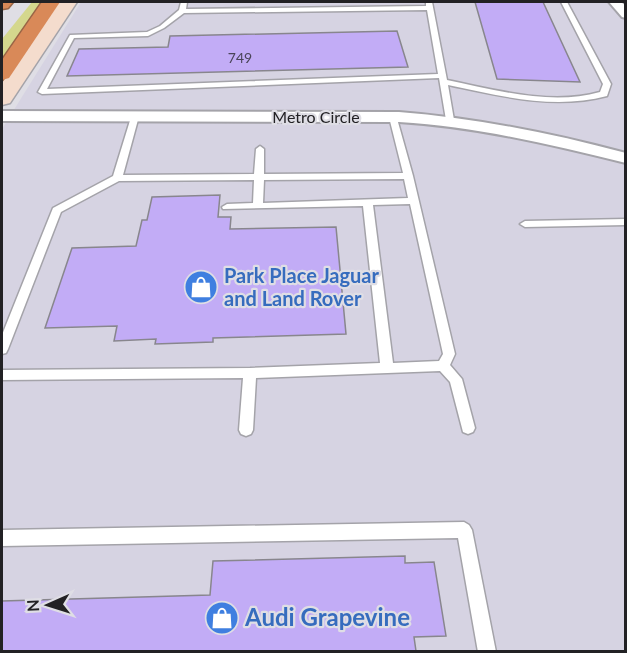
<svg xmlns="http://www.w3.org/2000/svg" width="627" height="653" font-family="Lato,sans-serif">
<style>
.built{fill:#d6d3e2}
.green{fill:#d4d78d}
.building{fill:#c2acf6;stroke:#88868d;stroke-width:1.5}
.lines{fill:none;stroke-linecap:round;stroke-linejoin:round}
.lane-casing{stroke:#a4a3a9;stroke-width:3}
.street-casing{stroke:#a4a3a9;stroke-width:4}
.secondary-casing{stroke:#a4a3a9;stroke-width:3}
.highway-casing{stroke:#996546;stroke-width:3}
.lane{fill:#fff;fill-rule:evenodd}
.street{fill:#fff;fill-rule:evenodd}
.secondary{fill:#f4dccd;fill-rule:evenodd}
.highway{fill:#d98958;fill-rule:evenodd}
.labels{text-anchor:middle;stroke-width:4.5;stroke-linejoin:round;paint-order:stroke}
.far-number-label{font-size:14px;fill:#4a4458}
.far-street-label{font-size:16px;fill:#222124;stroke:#dfdee5}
.shop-label{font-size:20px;font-weight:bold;fill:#366cbe;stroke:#dfdee5;text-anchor:start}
.near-shop-label{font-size:24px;font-weight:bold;fill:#366cbe;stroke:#dfdee5;text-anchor:start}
</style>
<rect width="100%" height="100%" fill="#dfdee5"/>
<polygon class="built" points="81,2 625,2 625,651 2,651 2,129"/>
<polygon class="green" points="32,2 46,2 2,65 2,39"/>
<g class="building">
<polygon points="475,2 543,2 580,82 497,79"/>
<polygon points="397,31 408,67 67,76 79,49 168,47 170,36"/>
<polygon points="220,195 218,217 231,217 230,229 336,227 346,334 213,338 213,342 155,344 156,339 114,341 117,326 45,328 72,248 136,246 142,220 147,220 152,197"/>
<polygon points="405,556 405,563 434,562 446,636 414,637 416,651 2,651 2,601 210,595 213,561"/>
</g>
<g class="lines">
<g class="lane-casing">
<g id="lane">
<path d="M181 2H187L186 9 426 6V2H432L447 80C496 90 551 106 600 92L603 84 561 2H567L611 84 607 96C554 110 500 96 448 85L454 120 450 123 446 120 439 78 42 94 38 92 70 35 147 32 160 26 179 10ZM427 10 438 74 47 89 74 38 148 36 164 28 184 13Z"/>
<path d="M132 114 139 116 123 175 254 174 256 149 260 146 264 149V174L403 173 389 117 396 115 413 176 455 354 450 365 462 379 475 428 473 432 468 434 463 432 450 382 440 371 256 378 253 430 251 434 246 436 241 434 239 430 243 378 2 380V370L250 368 380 363 363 206 223 209 222 207 227 204 253 203 254 180 119 181 61 212 8 349 6 353 2 354V335L53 208 113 176ZM404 179 408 198 263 203 264 180ZM410 204 443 354 439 361 393 363 373 205Z"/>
<polygon points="626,219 626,225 525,227 520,224 525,221"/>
<polygon points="464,522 469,525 472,530 496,652 478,652 458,538 2,546 2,530"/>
</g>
</g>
<g class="street-casing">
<g id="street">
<polygon points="609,2 621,2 626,6 626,18 622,17"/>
<path d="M2 111 399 112C476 118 551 133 626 153V163C550 144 477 127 399 122L2 121Z"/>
</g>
</g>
<g class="secondary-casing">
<polygon id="secondary" points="59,2 77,2 10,103 2,105 2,83"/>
</g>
<g class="highway-casing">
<g id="highway">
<polygon points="2,2 13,2 8,8 2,9"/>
<polygon points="42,2 60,2 9,78 2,80 2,60"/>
</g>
</g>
<use href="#lane" class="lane"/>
<use href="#street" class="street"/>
<use href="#secondary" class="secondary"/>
<use href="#highway" class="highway"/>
</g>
<defs>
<g id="shop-disc" transform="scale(1.725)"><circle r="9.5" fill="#3f7fe0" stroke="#dfdee5"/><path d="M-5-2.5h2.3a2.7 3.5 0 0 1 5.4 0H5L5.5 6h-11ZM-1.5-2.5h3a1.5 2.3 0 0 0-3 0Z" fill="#fff"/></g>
</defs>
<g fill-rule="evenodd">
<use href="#shop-disc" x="201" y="287"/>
<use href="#shop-disc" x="222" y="618"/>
</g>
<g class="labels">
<g class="far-number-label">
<text x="240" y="63">749</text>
</g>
<g class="far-street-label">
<text x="316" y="123">Metro Circle</text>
</g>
<g class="shop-label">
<text x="224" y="283">Park Place Jaguar<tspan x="224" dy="23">and Land Rover</tspan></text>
</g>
<g class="near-shop-label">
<text x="245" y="626">Audi Grapevine</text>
</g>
</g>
<rect width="627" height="653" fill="none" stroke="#222124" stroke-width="6"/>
<g transform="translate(48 605) rotate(267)" stroke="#dfdee5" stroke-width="4.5" paint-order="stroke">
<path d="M0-4.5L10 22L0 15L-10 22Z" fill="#222124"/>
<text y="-9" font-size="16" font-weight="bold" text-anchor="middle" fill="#222124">N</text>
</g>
</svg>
